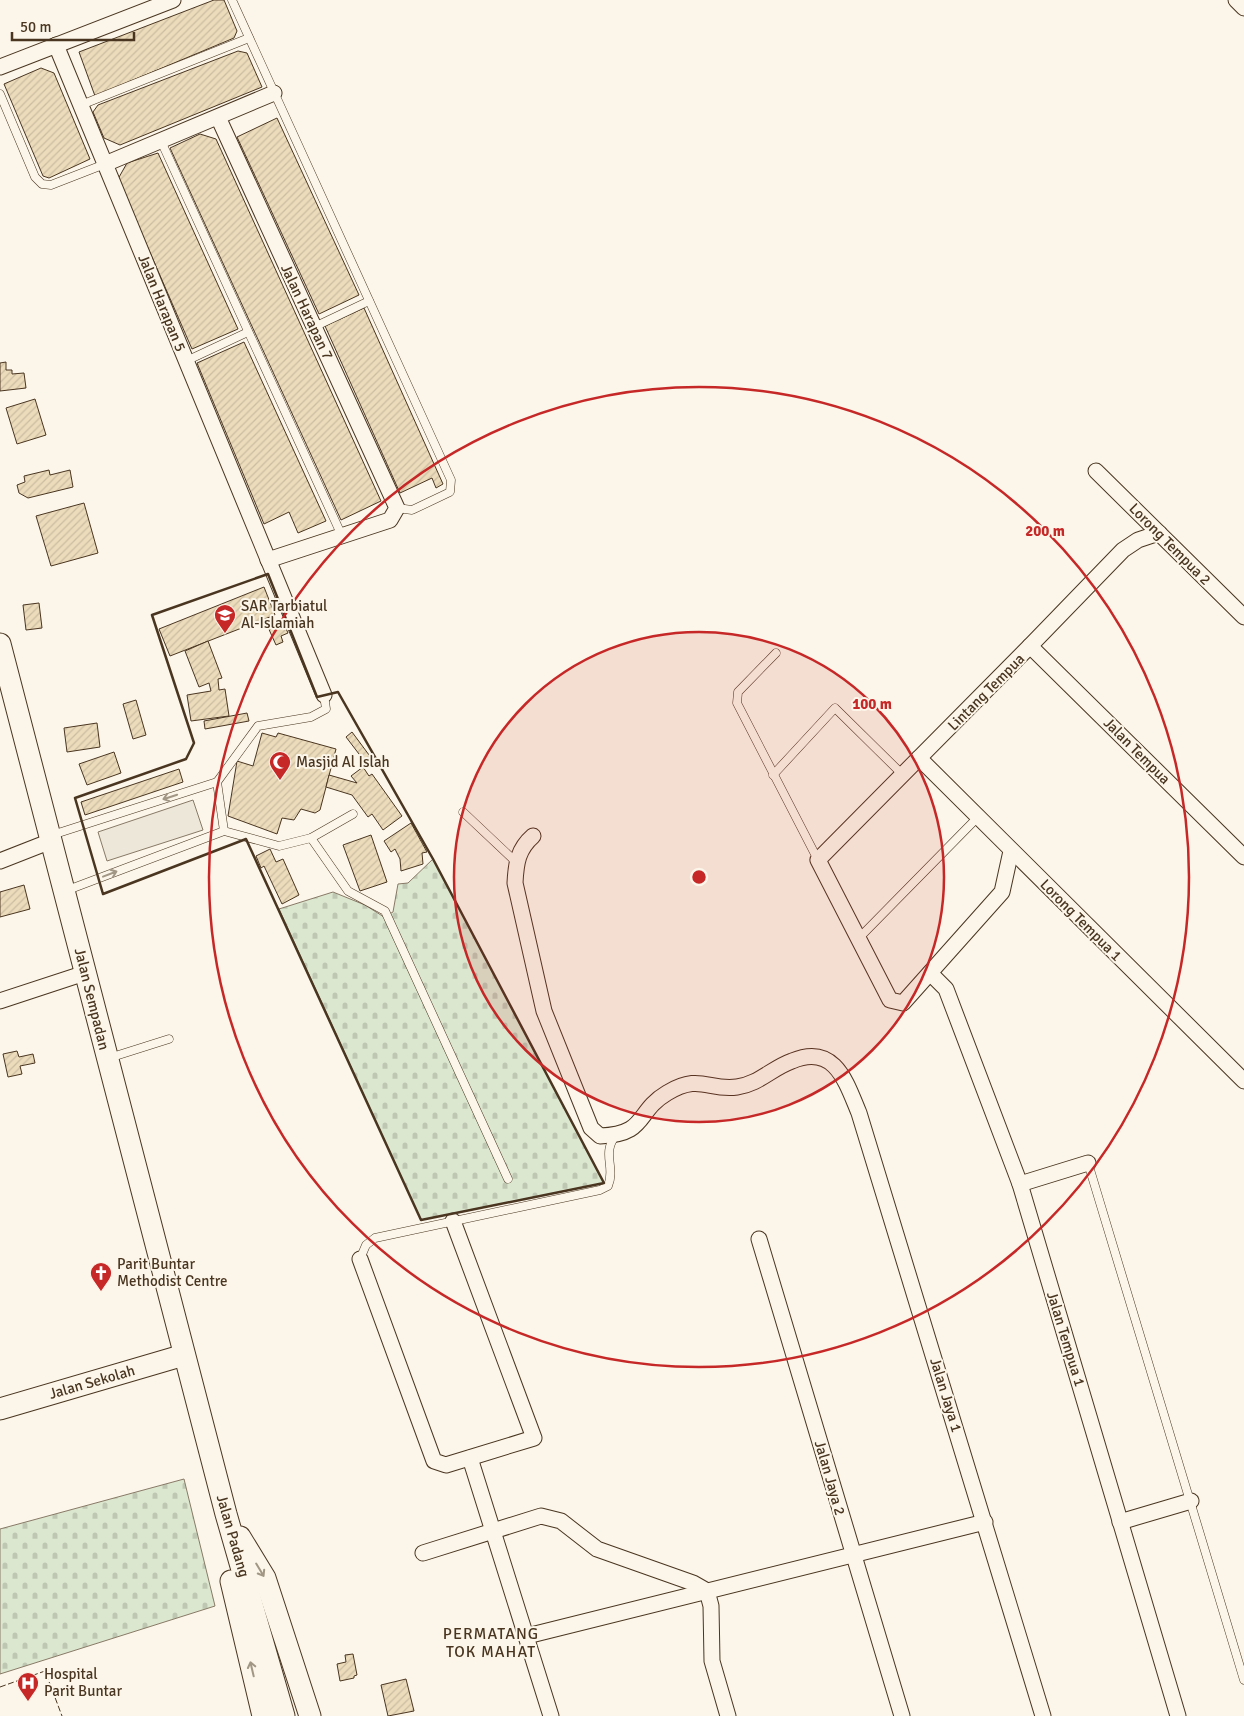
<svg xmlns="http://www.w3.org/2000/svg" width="1244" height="1716" font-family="Signika,sans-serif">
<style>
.cemetery{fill:url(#cemetery-stones);stroke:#887966}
.parking{fill:#ede7d9;stroke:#887966}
.building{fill:url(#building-hatch);stroke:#4a3520}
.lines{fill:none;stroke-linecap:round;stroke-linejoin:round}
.lane-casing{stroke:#4a3520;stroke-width:9}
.street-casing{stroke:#4a3520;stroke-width:17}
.secondary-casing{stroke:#4a3520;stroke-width:23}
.lane{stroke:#fbf6e9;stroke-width:8}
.street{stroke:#fbf6e9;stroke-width:15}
.secondary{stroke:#fbf6e9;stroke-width:21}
.fence{stroke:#4a3520;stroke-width:1;stroke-dasharray:6 2.5;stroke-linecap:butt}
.wall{stroke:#4a3520;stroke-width:2.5}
.oneway{stroke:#a29684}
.ring{fill:none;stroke:#c62828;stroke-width:2.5}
.labels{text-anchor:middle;stroke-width:4;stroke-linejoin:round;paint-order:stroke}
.street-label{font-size:15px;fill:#4a3520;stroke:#fbf6e9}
.poi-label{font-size:15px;fill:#4a3520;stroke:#fbf6e9;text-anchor:start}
.neighbourhood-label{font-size:16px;letter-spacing:1px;fill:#4a3520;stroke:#fbf6e9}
.centre{fill:#c62828;stroke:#fbf6e9;stroke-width:2.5}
.ring-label{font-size:15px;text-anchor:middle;font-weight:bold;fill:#c62828;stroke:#fbf6e9;stroke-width:4;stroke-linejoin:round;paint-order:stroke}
</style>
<defs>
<pattern id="cemetery-stones" width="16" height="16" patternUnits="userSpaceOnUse" patternTransform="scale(1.25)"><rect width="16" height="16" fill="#dce7d0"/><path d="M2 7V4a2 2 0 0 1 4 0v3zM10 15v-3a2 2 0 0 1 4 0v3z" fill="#bec7b2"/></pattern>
<pattern id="building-hatch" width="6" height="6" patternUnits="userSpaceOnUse" patternTransform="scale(1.25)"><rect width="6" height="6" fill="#ecdcbc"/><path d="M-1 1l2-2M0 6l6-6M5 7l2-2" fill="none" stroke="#ccbda1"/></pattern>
</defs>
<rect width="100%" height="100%" fill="#fbf6e9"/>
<g class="cemetery">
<polygon points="433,859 604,1183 421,1220 279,909 333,892 365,905 384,917 393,912 398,884 408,883"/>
<polygon points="184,1479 215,1606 0,1674 0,1529"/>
</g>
<polygon class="parking" points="193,800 203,830 107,861 98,832"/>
<g class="building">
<polygon points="214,0 224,0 237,31 234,38 95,96 79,52"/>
<polygon points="238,51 247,53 262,87 120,145 104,138 93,112 98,105"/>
<polygon points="41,68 54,73 90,159 49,178 43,176 4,84"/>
<polygon points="277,118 359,295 319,314 237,137"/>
<polygon points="200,134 216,139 381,501 341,520 170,148"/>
<polygon points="158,153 238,329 192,349 118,179 127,163"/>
<polygon points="364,308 443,484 436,488 432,478 400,493 325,326"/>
<polygon points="244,342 326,521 298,533 289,512 264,524 197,363"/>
<polygon points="6,362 6,370 12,370 12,374 24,373 26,388 0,391 0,363"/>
<polygon points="35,399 46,435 17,444 6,408"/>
<polygon points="49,470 50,475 70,470 73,487 28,498 19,493 17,485 25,482 24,476"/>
<polygon points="84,503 98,553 51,566 36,516"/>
<polygon points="264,587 275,615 170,656 159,629"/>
<polygon points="39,603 42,628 26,630 23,605"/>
<polygon points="274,622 276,625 283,622 288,633 281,636 283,642 276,645 267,625"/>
<polygon points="208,641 222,678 218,679 219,690 225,689 229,716 191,721 187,695 211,691 209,683 199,687 185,651"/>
<polygon points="136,700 146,735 133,739 123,704"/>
<polygon points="247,713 249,721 205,729 204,721"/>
<polygon points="97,723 100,747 67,752 64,728"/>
<polygon points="352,732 375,763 369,767 346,737"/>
<polygon points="262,733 276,737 278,733 336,749 320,810 315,813 301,809 294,820 282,818 277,834 228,816 237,761 253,766"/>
<polygon points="114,752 121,773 87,785 79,764"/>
<polygon points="363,767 369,776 372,774 402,816 383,830 372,814 368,817 352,795 326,787 329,775 357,783 351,776"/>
<polygon points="179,769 183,782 85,815 81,802"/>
<polygon points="411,823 427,852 422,853 423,864 401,871 400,859 395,849 391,852 384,841"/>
<polygon points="371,835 387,882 360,891 343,845"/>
<polygon points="270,849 276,862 283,859 299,895 282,904 264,866 261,868 256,856"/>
<polygon points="24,885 30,909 0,917 0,892"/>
<polygon points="17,1051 19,1057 33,1054 35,1063 20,1066 22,1074 8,1077 3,1054"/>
<polygon points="353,1654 357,1675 354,1676 354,1678 340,1681 337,1664 346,1662 345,1655"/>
<polygon points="406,1679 414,1711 388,1716 381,1685"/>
</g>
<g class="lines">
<g class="lane-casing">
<g id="lane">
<polyline points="232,0 451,480 450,492 412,510 397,508"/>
<polyline points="0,94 35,177 42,184 51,185 105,164"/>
<polyline points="81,105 249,38"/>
<polyline points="161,141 342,536"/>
<polyline points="314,327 369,301"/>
<polyline points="186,361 248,332"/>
<polyline points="776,653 738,692 737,703 818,860"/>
<polyline points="773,775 835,708 903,775"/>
<polyline points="463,812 516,862"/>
<polyline points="224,831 217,782 258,726 311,717 326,709 324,695"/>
<polyline points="52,835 217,782"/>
<polyline points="311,838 348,891 385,911 508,1179"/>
<polyline points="65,891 224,831 279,846 311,838 353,814"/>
<polyline points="859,938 978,817"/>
<polyline points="109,1058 169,1039"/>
<polyline points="1088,1163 1244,1680"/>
<path d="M360 1259 366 1245 375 1238 600 1190 608 1186C616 1167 601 1154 616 1135"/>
</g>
</g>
<g class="street-casing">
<g id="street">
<polyline points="1236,0 1244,8"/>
<polyline points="56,45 324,695"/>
<polyline points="0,67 173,0"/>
<polyline points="218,117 397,508 390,520 268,560"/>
<polyline points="105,164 274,93"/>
<polyline points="1096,471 1244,617"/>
<polyline points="1030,646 1244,857"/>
<polyline points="919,758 1244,1081"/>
<path d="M533 836C518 849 516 863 515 883L544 1011 591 1128 600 1136C648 1134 635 1112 667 1093 700 1073 708 1091 737 1087 759 1084 772 1068 792 1061 835 1043 846 1082 859 1113L1043 1716"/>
<polyline points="1011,851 1002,892 903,1003 890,1000 818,860 1030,646 1123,550 1138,540 1159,533"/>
<polyline points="0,861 51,841"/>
<polyline points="930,973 946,989 1020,1184 1178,1716"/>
<polyline points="0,1001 85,973"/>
<polyline points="1020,1184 1088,1163"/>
<polyline points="759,1239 902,1716"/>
<polyline points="360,1259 434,1461 446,1465 534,1438 453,1221"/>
<polyline points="470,1458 551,1716"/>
<polyline points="1120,1522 1191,1501"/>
<polyline points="423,1553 541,1516 561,1521 597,1549 693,1583 707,1591 711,1606 712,1661 728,1716"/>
<polyline points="527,1636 985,1522"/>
</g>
</g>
<g class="secondary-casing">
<g id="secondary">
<polyline points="0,644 226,1514 284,1716"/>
<polyline points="0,1409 184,1355"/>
<polyline points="240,1537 265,1578 310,1716"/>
<polyline points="231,1581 263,1716"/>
</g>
</g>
<use href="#lane" class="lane"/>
<use href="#street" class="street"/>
<use href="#secondary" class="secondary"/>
<polyline class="fence" points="0,1687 45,1671 62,1716"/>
<polygon class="wall" points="268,574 317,697 338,692 433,859 604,1183 421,1220 246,839 103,894 75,798 186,759 194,743 152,615"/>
</g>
<defs><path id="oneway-shaft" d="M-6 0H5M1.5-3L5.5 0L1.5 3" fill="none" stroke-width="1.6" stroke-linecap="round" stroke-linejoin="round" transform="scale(1.25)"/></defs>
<g class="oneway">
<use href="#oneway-shaft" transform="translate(170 797) rotate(162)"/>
<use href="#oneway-shaft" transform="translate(110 874) rotate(-21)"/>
<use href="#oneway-shaft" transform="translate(260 1570) rotate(59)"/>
<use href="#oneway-shaft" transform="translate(252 1669) rotate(-103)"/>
</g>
<circle cx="699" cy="877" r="245" fill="#c62828" fill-opacity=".12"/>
<g class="ring">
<circle cx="699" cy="877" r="245"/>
<circle cx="699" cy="877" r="490"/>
</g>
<defs>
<g id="school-pin" transform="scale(1.125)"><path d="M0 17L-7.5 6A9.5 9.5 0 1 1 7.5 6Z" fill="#c62828" stroke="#fbf6e9"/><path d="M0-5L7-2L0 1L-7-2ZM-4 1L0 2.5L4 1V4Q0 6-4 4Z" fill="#fff"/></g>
<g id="mosque-pin" transform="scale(1.125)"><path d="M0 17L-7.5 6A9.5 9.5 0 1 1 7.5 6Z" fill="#c62828" stroke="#fbf6e9"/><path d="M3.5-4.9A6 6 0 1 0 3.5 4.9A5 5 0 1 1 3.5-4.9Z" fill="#fff"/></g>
<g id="church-pin" transform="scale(1.125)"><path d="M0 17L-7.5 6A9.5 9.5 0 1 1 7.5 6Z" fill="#c62828" stroke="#fbf6e9"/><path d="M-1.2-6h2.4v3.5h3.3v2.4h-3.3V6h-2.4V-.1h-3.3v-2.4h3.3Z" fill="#fff"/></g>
<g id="hospital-pin" transform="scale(1.125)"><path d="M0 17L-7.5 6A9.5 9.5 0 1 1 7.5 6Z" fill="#c62828" stroke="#fbf6e9"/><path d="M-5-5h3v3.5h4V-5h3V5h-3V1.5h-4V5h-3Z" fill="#fff"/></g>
</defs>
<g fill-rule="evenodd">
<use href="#school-pin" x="225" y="615"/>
<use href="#mosque-pin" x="280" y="762"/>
<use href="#church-pin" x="101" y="1273"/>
<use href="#hospital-pin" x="28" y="1683"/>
</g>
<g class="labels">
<g class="street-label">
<text transform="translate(162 303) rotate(68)" y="5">Jalan Harapan 5</text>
<text transform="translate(307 312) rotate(65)" y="5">Jalan Harapan 7</text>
<text transform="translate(1170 544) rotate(45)" y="5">Lorong Tempua 2</text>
<text transform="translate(986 692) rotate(-45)" y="5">Lintang Tempua</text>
<text transform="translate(1137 751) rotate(45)" y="5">Jalan Tempua</text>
<text transform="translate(1081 920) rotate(45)" y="5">Lorong Tempua 1</text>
<text transform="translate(92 999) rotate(76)" y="5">Jalan Sempadan</text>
<text transform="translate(1066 1339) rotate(73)" y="5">Jalan Tempua 1</text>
<text transform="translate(92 1382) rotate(-16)" y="5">Jalan Sekolah</text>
<text transform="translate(946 1395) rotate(73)" y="5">Jalan Jaya 1</text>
<text transform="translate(830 1478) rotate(74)" y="5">Jalan Jaya 2</text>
<text transform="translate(233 1536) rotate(74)" y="5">Jalan Padang</text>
</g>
<g class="poi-label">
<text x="241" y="611">SAR Tarbiatul<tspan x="241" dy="17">Al-Islamiah</tspan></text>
<text x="296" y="767">Masjid Al Islah</text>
<text x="117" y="1269">Parit Buntar<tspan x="117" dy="17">Methodist Centre</tspan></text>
<text x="44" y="1679">Hospital<tspan x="44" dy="17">Parit Buntar</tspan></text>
</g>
<g class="neighbourhood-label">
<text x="491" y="1639">PERMATANG<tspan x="491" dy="18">TOK MAHAT</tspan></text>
</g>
</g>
<circle cx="699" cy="877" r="8" class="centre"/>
<g class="ring-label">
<text x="1045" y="536">200 m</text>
<text x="872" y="709">100 m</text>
</g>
<path d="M12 32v8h122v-8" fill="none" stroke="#4a3520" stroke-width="2.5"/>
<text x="20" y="32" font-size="15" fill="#4a3520" stroke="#fbf6e9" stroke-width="4" paint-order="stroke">50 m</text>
</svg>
